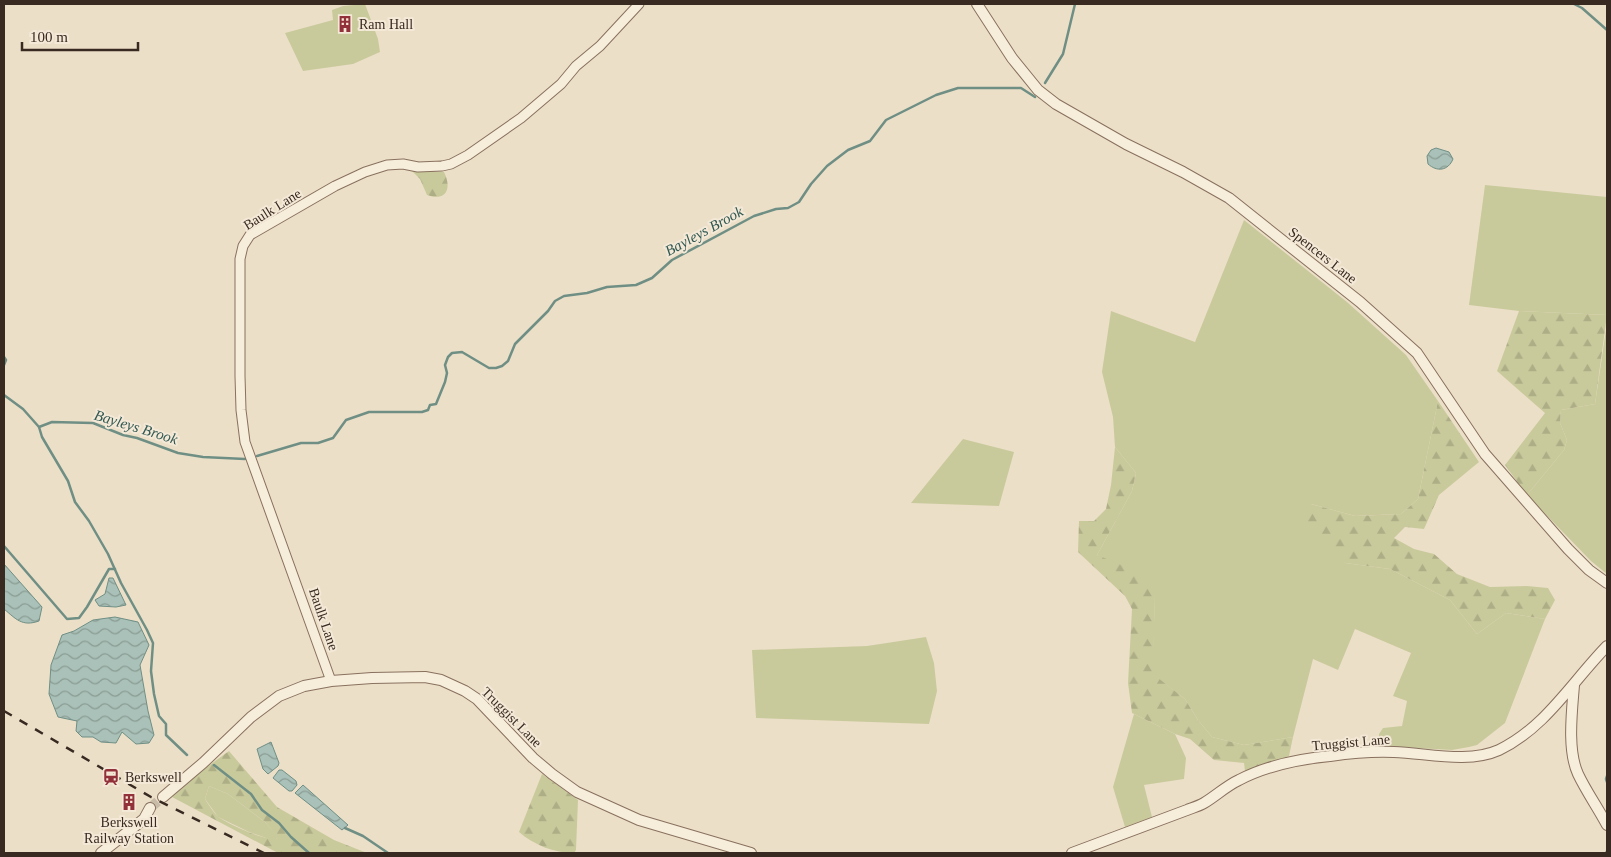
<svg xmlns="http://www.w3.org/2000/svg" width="1611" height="857" font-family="Georgia,serif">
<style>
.green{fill:#c9ca9c}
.forest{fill:url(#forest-firs);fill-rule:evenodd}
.water{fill:url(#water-waves);stroke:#6f8f85}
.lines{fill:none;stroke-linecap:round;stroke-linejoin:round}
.stream{stroke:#6f8f85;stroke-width:2.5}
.tertiary-tunnel{stroke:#c8bba7;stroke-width:10;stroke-dasharray:10 5;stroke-linecap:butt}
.minor-casing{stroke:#88715e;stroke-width:11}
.tertiary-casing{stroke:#88715e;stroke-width:12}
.minor{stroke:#f7eddb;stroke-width:9}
.tertiary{stroke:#f7eddb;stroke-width:10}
.rail{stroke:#392a21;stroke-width:2.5;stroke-dasharray:9 9;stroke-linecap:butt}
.labels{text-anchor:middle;stroke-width:4;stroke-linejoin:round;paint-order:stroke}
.poi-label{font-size:14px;fill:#392a21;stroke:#f4e9d7;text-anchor:start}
.street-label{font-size:14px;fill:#392a21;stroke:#f4e9d7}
.water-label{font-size:15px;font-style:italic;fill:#315852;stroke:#f4e9d7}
</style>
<defs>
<pattern id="forest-firs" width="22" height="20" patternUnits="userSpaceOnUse" patternTransform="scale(1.25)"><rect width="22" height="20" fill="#c9ca9c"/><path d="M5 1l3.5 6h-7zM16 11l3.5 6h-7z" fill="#adae86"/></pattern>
<pattern id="water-waves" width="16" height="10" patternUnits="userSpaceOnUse" patternTransform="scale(1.25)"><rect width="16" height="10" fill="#a9c1b8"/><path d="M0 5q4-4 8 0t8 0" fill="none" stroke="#8b9d95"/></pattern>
</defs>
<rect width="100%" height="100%" fill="#ecdfc8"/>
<g class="green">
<polygon points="365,4 378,39 380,52 353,64 303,71 285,33 333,20 332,10 343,6"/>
<polygon points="1485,185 1607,197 1607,315 1519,311 1469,305"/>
<polygon points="1244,220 1347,302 1406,355 1438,401 1418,499 1401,514 1355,516 1311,504 1345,563 1390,569 1450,600 1477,634 1506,613 1545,619 1505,723 1477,745 1469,747 1452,750 1379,746 1379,734 1383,728 1402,726 1407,701 1393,696 1411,653 1355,629 1338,670 1313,659 1293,737 1244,745 1212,737 1198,720 1185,699 1152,674 1155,597 1097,555 1132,491 1136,473 1115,447 1113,417 1102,372 1111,311 1195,342"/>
<polygon points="1607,323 1607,574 1591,561 1527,495 1564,450 1567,440 1560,423 1561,410 1595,404"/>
<polygon points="963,439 1014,452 999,506 911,503"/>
<polygon points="926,637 934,663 937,691 929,724 756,718 752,650 867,646"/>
<polygon points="1134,714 1175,734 1186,758 1184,779 1144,785 1152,817 1125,827 1113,787"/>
<polygon points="209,786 228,794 265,822 279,838 272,840 249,832 218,817 205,799"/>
</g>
<g class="forest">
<path d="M409 168 420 171 444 172C452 188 447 202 427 195L420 179Z"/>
<polygon points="1519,311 1607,315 1595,404 1561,410 1560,423 1567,440 1564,450 1527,495 1505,465 1545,413 1497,371"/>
<polygon points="1438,401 1479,462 1439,495 1424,529 1405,527 1394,538 1414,549 1434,554 1457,574 1490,587 1527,586 1548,588 1555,600 1545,619 1506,613 1477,634 1450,600 1390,569 1345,563 1321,547 1306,525 1311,504 1355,516 1401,514 1418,499"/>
<polygon points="1115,447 1136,473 1132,491 1097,555 1146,575 1155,597 1153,674 1185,699 1198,720 1212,737 1244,745 1293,737 1289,756 1245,771 1244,763 1214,760 1190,739 1175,734 1132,713 1128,683 1132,609 1125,596 1078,552 1079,521 1094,521 1106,509 1111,485"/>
<path d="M229 751 277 807 334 840 367 853H278L172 797 200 772ZM209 786 228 794 265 822 278 838C266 842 231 825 220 818 214 814 209 805 205 799Z"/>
<path d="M542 774 578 800 576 850 574 853C554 853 534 845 519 832Z"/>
</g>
<g class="water">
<path d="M1436 148 1449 152 1453 159C1448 171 1437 172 1428 164L1427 156 1431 150Z"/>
<path d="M4 564 42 607 39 621C22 627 16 619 4 609Z"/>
<polygon points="109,578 113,578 126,605 116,607 99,606 95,600 105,594"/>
<polygon points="115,617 138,622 149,645 140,665 148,711 154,735 149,743 136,744 122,732 116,743 101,742 93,737 82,737 76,731 77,721 58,717 49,694 51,665 62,635 74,631 93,620"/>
<polygon points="271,742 279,763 278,766 268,774 263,769 257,749"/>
<polygon points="279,770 282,770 296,781 297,785 292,791 289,791 273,778"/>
<polygon points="303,785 348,825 342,830 295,793"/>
</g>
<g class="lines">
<g class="stream">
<polyline points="1574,4 1582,8 1607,30"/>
<polyline points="1045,83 1063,54 1075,4"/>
<polyline points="4,357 6,360 4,365"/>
<polyline points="4,395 23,409 39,427 42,437 68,481 75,502 89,521 108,554 121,583 147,630 153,643 151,671 154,694 159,716 166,724 166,735 187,755"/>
<polyline points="39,427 52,422 93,423 123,435 137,438 178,453 203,457 245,459"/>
<polyline points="257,456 301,443 318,443 333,438 346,420 369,412 422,412 428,410 430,405 436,404 445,382 447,373 445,365 448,357 452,353 462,352 489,368 496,368 502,366 508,361 515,344 548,311 555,301 564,296 587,293 607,287 636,285 652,278 672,260 754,216 776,209 788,208 799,202 811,184 827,166 848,150 870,141 886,120 936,95 958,88 1021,88 1035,97"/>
<polyline points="4,546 67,619 79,618 87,607 109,569 115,569"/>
<polyline points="214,765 251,794 262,810 279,823 291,837 309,853"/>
<polyline points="1607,776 1606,779 1607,782"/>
<polyline points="345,828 363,836 388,853"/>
<polyline points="1606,853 1607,851"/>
</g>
<polyline class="tertiary-tunnel" points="150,808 163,797"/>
<g class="minor-casing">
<polyline id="minor" points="331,681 245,442 241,410 240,376 240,259 243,246 250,235 335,186 365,172 387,165 403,164 418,167 442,166 451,164 468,155 521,118 561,84 576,66 600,46 639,4"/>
</g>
<g class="tertiary-casing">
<g id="tertiary">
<polyline points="977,4 1012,58 1038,90 1056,104 1126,144 1183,172 1229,198 1360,302 1417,353 1485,454 1568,549 1589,570 1607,583"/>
<path d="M1574 685C1572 711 1567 750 1578 774 1586 791 1598 808 1607 825"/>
<polyline points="163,797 203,763 251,717 279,696 304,686 331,681 372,678 425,677 441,680 465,691 477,699 533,758 552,774 577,792 639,820 751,853"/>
<polyline points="101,853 144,819 150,808"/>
<path d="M1072 853 1187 810C1192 808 1199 806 1204 803 1216 796 1226 786 1239 780 1266 766 1299 759 1330 756 1351 753 1373 751 1394 752 1427 753 1468 764 1499 750 1545 728 1572 682 1607 646"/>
</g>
</g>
<use href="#minor" class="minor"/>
<use href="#tertiary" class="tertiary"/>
<polyline class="rail" points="4,711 151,797 264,853"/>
</g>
<defs>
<g id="building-bare" transform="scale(1.35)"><path d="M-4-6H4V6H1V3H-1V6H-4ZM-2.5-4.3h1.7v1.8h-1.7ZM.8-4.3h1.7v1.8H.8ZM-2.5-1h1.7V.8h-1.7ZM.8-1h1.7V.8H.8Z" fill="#93313a" stroke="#f4e9d7" stroke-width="2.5" paint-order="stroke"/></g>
<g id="station-bare" transform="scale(1.35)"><path d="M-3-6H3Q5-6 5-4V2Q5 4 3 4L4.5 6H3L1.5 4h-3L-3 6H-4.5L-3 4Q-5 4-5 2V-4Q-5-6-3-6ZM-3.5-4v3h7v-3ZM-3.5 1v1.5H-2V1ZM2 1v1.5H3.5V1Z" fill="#93313a" stroke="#f4e9d7" stroke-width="2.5" paint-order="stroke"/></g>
</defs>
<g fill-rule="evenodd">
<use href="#building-bare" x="345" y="24"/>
<use href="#station-bare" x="111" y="777"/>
<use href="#building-bare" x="129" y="802"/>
</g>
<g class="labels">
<g class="poi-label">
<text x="359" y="29">Ram Hall</text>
<text x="125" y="782">Berkswell</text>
<text x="129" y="827" text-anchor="middle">Berkswell<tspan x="129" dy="16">Railway Station</tspan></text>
</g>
<g class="street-label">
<text transform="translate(272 209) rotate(-32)" y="5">Baulk Lane</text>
<text transform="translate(1323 255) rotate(38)" y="5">Spencers Lane</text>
<text transform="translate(324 619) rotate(71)" y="5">Baulk Lane</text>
<text transform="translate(512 717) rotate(45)" y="5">Truggist Lane</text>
<text transform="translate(1351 742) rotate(-5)" y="5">Truggist Lane</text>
</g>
<g class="water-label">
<text transform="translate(704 231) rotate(-29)" y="5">Bayleys Brook</text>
<text transform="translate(136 427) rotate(17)" y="5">Bayleys Brook</text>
</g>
</g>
<rect width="1611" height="857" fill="none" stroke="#392a21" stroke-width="10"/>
<path d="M22 42v8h116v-8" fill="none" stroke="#392a21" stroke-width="2.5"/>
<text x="30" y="42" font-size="15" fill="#392a21" stroke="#f4e9d7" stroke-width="4" paint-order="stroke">100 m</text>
</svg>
